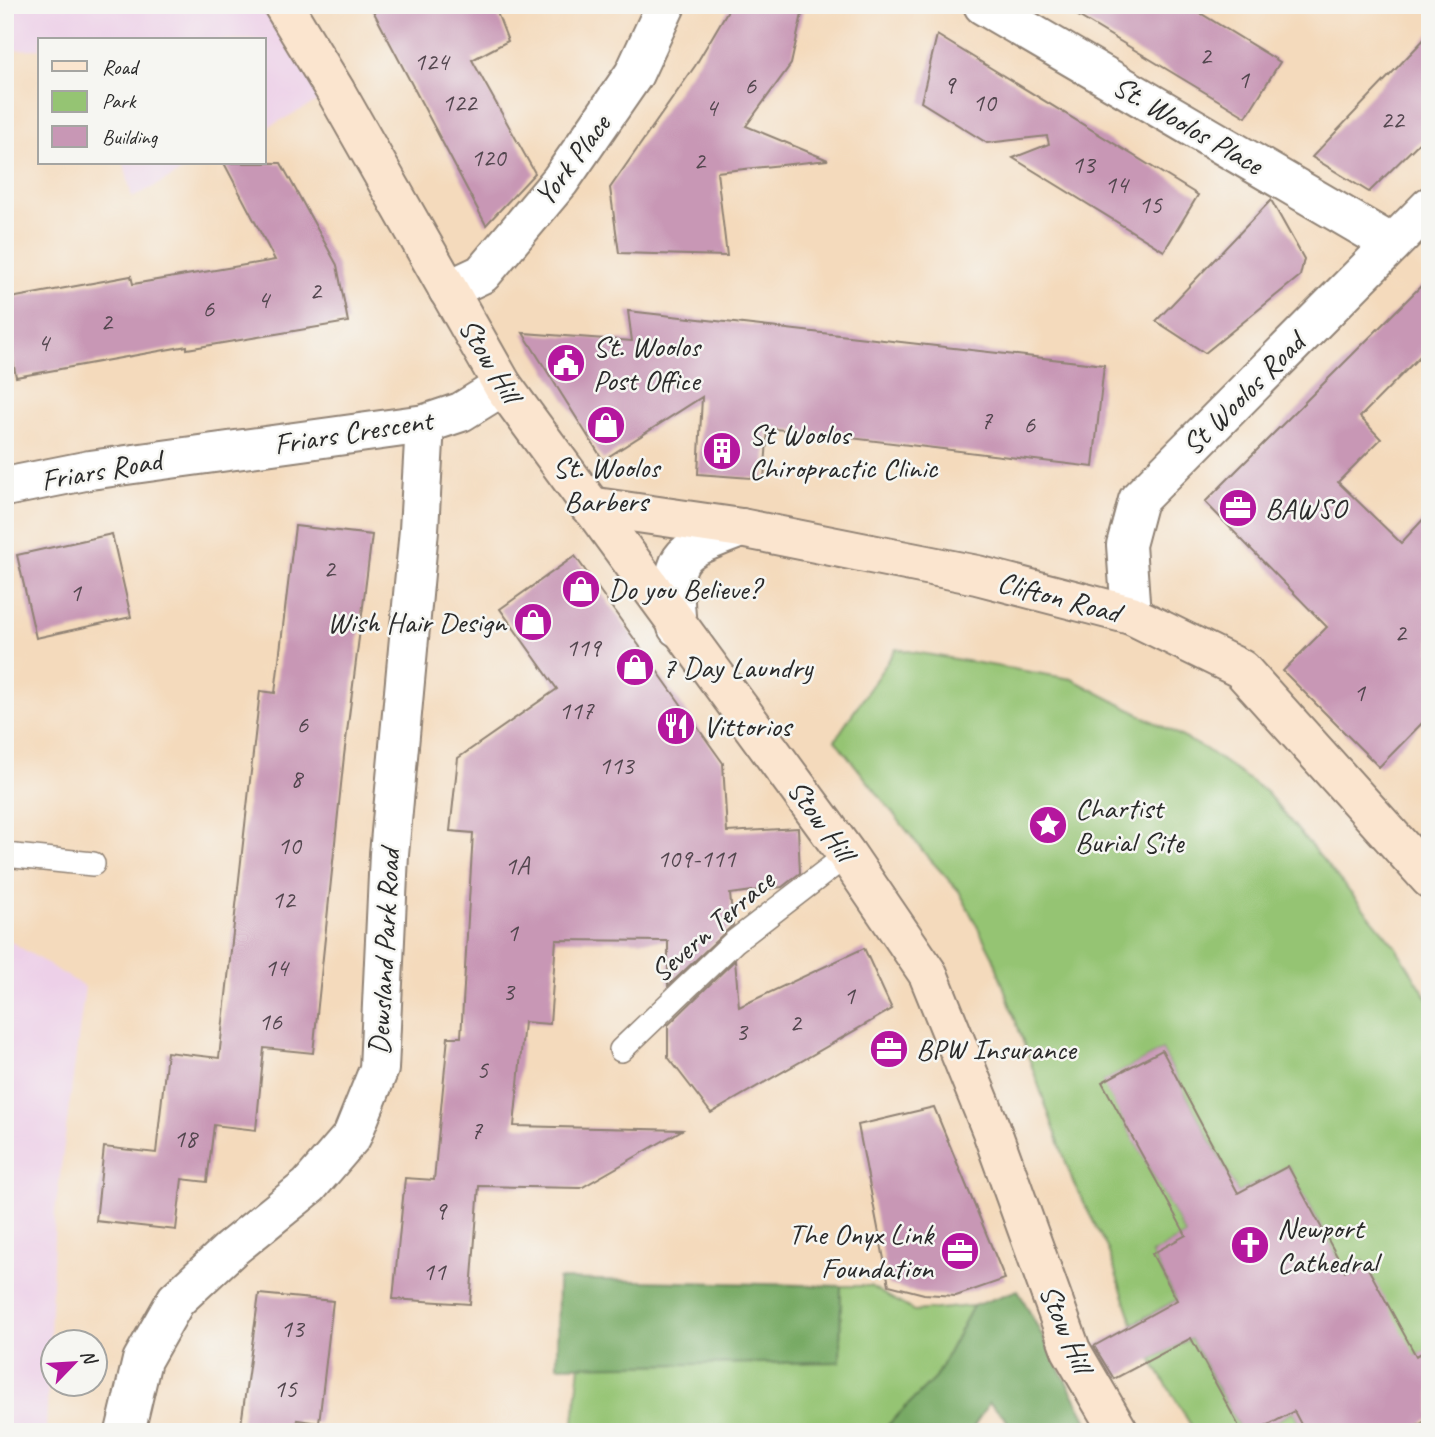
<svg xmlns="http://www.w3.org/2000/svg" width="1435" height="1437" font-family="Caveat,sans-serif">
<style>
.built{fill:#edd0e8}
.green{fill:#95c473;stroke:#60784f;stroke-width:2}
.forest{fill:#78aa65;stroke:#526a48;stroke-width:2}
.building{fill:#c897b5}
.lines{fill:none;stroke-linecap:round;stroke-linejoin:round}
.lane-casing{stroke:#908274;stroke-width:26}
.street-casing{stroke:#908274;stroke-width:42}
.secondary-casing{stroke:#908274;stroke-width:42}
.lane{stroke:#fff;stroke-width:23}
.street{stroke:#fff;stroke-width:38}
.secondary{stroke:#fbe5cf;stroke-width:38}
.labels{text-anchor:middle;stroke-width:5;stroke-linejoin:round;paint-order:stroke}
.number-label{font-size:26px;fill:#52464e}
.street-label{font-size:30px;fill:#2b2b2b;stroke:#f6f6f2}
.poi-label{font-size:30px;fill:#2b2b2b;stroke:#f6f6f2;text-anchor:start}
</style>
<rect width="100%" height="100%" fill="#f6f6f2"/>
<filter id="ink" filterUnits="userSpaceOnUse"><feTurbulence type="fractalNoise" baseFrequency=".0143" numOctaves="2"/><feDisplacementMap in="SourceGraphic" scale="14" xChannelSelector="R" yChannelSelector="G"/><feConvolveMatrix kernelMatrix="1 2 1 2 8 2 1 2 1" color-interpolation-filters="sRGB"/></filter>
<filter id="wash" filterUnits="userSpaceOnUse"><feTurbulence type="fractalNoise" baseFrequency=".00686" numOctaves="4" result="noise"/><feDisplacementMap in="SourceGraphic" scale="28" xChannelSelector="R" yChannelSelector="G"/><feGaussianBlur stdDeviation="1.57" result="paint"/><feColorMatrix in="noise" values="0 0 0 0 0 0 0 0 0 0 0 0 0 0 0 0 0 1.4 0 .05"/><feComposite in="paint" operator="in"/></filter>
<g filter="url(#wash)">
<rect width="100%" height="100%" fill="#f4dabc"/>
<g class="built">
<polygon points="5,5 283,5 336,92 264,129 264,40 40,40 40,49 5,50"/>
<polygon points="124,163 199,163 132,198"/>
<polygon points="5,938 85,987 55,1213 46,1432 5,1432"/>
</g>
<g class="green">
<polygon points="896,649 1072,679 1204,748 1266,792 1395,946 1430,1002 1430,1348 1413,1358 1364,1261 1345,1271 1288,1166 1238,1193 1162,1050 1103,1082 1186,1235 1152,1254 1177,1300 1133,1324 1108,1250 1073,1182 993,957 959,891 927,856 835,740"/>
<polygon points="841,1286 870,1286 914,1311 973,1306 935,1378 881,1432 573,1431 580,1365 840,1362"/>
<polygon points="1191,1338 1242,1432 1195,1432 1151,1359"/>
<polygon points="1294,1411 1305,1432 1256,1432"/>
</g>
<g class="forest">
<polygon points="558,1279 841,1286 840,1362 557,1366"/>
<polygon points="1018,1290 1093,1432 1014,1432 1003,1415 989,1403 970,1432 881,1432 935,1378 973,1306"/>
</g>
<g id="blocks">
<g class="building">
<polygon points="370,5 494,5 508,41 472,60 535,173 486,225"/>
<polygon points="731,5 804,5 791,64 746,126 828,160 717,172 727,256 619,253 610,188 695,66"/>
<polygon points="1060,5 1187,5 1280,62 1246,117"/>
<polygon points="1430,33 1430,132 1369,192 1312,157"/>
<polygon points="937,35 1198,195 1164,251 1013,158 1049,144 1047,136 987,143 921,102"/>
<polygon points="224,163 281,163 337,265 348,322 187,349 187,346 16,377 5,319 5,299 131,276 133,284 275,260"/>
<polygon points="1271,200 1304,259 1300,276 1205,353 1156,321"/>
<polygon points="1430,277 1430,346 1360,417 1381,439 1338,482 1401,543 1430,512 1430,715 1379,767 1283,671 1327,627 1205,502"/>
<polygon points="628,311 1104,365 1093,467 768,428 764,479 698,474 702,397 603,460 523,333 632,341"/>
<polygon points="295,526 372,535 344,756 313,1053 264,1048 256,1130 214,1125 207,1182 182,1179 176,1230 96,1221 104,1147 156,1153 167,1052 219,1058 260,691 275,693"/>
<polygon points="112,534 131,617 36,638 17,555"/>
<polygon points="575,556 723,763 727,832 798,828 800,873 782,887 730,894 733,925 668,986 668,941 556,940 550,1024 524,1022 514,1126 682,1130 581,1188 479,1186 470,1304 393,1299 405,1178 434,1180 448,1037 461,1037 473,833 450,831 458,758 557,689 500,609"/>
<polygon points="864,948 892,1009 711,1113 668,1057 668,1025 735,960 739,1007"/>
<polygon points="1162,1050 1238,1193 1288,1166 1345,1271 1364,1261 1416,1356 1430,1348 1430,1418 1406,1432 1305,1432 1294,1411 1256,1432 1242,1432 1191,1338 1114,1379 1094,1346 1177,1300 1152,1254 1186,1235 1102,1082"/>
<polygon points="934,1107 1005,1279 956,1296 924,1294 889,1285 858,1125"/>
<polygon points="259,1294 333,1301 319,1423 297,1420 296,1432 240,1432"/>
</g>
</g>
</g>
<g filter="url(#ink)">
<use href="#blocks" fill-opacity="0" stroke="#908274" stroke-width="2"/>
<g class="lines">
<g class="lane-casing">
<g id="lane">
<polyline points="5,855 93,864"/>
<polyline points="621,1050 734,942 847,855"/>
</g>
</g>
<g class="street-casing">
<g id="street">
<polyline points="983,5 1392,244"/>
<polyline points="448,290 482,274 560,181 634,74 666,5"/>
<polyline points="5,487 90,470 425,424 461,412 503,386"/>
<polyline points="1131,615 1126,545 1138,500 1430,206"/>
<path d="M677 627C670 554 674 553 741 528"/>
<polyline points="125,1432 142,1360 176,1300 231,1249 309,1186 352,1136 379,1069 389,854 419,530 425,424"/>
</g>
</g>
<g class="secondary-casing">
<g id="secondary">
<polyline points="283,5 336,92 503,386 847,855 928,974 991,1129 1071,1350 1119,1432"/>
<polyline points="589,506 741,528 906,561 977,575 1131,615 1241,669 1430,879"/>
</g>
</g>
<use href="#lane" class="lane"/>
<use href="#street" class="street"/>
<use href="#secondary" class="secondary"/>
</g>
</g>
<defs>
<g id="civic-disc" transform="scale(2.0125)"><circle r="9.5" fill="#b5179e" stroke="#f6f6f2"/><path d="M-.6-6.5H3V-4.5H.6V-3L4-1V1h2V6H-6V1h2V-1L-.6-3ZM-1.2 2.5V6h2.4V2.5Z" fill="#fff"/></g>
<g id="shop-disc" transform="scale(2.0125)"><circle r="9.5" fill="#b5179e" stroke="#f6f6f2"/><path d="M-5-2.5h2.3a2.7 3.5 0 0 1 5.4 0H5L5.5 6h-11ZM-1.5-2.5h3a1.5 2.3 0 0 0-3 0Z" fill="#fff"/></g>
<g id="building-disc" transform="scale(2.0125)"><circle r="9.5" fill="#b5179e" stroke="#f6f6f2"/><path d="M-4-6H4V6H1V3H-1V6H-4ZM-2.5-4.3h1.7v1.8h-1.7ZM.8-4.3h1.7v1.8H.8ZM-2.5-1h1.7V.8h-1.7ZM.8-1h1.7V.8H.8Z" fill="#fff"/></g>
<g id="office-disc" transform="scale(2.0125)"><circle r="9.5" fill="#b5179e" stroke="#f6f6f2"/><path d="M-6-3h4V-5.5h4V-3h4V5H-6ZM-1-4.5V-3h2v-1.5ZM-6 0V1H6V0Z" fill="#fff"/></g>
<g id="restaurant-disc" transform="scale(2.0125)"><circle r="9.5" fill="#b5179e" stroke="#f6f6f2"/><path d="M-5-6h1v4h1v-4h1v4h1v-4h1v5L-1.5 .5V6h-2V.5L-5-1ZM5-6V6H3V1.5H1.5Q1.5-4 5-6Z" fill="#fff"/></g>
<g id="sight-disc" transform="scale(2.0125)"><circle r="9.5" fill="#b5179e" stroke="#f6f6f2"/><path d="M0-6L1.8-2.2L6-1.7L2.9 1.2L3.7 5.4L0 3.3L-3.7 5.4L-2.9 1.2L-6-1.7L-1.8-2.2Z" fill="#fff"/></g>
<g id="church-disc" transform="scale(2.0125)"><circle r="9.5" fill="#b5179e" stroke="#f6f6f2"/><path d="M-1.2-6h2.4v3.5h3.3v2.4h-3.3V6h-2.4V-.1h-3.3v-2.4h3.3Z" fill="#fff"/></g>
</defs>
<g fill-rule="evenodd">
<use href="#civic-disc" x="566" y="363"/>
<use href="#shop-disc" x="606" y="425"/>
<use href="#building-disc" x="722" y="451"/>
<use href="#office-disc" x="1238" y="508"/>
<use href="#shop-disc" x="581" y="589"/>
<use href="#shop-disc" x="533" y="622"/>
<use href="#shop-disc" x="635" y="667"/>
<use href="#restaurant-disc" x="676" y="726"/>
<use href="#sight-disc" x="1048" y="825"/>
<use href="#office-disc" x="889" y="1049"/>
<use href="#church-disc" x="1250" y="1245"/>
<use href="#office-disc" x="960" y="1251"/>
</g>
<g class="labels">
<g class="number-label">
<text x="1205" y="64">2</text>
<text x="431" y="70">124</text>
<text x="1243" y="88">1</text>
<text x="949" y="93">9</text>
<text x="750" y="94">6</text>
<text x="459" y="111">122</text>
<text x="984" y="111">10</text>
<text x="711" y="116">4</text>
<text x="1392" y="128">22</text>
<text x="488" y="166">120</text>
<text x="699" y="169">2</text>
<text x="1083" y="173">13</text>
<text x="1116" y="193">14</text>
<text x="1150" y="213">15</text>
<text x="315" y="299">2</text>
<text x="263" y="308">4</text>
<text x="208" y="317">6</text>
<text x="106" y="330">2</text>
<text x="43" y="351">4</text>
<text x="986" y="429">7</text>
<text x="1029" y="433">6</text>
<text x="329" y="577">2</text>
<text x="75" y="601">1</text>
<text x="1400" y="641">2</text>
<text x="583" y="656">119</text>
<text x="1359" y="701">1</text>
<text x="576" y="719">117</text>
<text x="302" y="733">6</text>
<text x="616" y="774">113</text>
<text x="296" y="787">8</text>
<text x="289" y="854">10</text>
<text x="696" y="867">109-111</text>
<text x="517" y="874">1A</text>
<text x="283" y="908">12</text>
<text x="512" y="941">1</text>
<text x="276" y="976">14</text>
<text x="508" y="1000">3</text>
<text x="849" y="1004">1</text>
<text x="270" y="1030">16</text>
<text x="795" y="1031">2</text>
<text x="741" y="1040">3</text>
<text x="482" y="1078">5</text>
<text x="476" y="1139">7</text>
<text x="185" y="1147">18</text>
<text x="440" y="1219">9</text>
<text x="434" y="1280">11</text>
<text x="292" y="1337">13</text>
<text x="285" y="1397">15</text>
</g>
<g class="street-label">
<text transform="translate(1188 125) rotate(30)" y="10">St. Woolos Place</text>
<text transform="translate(572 160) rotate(-53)" y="10">York Place</text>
<text transform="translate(490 360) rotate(59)" y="10">Stow Hill</text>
<text transform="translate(1243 394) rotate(-45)" y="10">St Woolos Road</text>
<text transform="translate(353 432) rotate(-9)" y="10">Friars Crescent</text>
<text transform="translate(101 470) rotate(-10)" y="10">Friars Road</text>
<text transform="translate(1059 597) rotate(15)" y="10">Clifton Road</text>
<text transform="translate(821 820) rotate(54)" y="10">Stow Hill</text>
<text transform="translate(712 926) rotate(-41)" y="10">Severn Terrace</text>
<text transform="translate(384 952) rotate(-87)" y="10">Dewsland Park Road</text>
<text transform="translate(1066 1328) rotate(67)" y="10">Stow Hill</text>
</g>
<g class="poi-label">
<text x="593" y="356">St. Woolos<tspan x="593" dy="34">Post Office</tspan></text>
<text x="749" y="444">St Woolos<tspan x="749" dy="34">Chiropractic Clinic</tspan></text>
<text x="606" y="477" text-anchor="middle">St. Woolos<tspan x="606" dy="34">Barbers</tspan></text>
<text x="1265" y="518">BAWSO</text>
<text x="608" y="599">Do you Believe?</text>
<text x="506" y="632" text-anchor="end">Wish Hair Design</text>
<text x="662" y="677">7 Day Laundry</text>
<text x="703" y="736">Vittorios</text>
<text x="1075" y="818">Chartist<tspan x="1075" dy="34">Burial Site</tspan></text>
<text x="916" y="1059">BPW Insurance</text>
<text x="1277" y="1238">Newport<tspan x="1277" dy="34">Cathedral</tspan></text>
<text x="933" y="1244" text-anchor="end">The Onyx Link<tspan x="933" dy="34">Foundation</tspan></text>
</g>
</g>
<rect width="1435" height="1437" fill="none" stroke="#f6f6f2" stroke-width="28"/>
<rect x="38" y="38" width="228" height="126" fill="#f6f6f2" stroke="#a5a5a2" stroke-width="2"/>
<rect x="52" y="61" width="35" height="10" fill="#fbe5cf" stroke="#a5a5a2" stroke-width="2"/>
<text x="102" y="74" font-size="21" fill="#2b2b2b">Road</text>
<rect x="52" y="91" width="35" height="21" fill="#95c473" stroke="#a5a5a2" stroke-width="2"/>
<text x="102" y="108" font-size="21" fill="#2b2b2b">Park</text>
<rect x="52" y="126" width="35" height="21" fill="#c897b5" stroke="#a5a5a2" stroke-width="2"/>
<text x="102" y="144" font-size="21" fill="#2b2b2b">Building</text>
<g transform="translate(74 1363) rotate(65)"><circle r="33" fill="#f6f6f2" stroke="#a5a5a2" stroke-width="2"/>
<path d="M0-5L12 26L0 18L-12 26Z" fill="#b5179e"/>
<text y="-10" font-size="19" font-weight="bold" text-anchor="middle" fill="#2b2b2b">N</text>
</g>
</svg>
